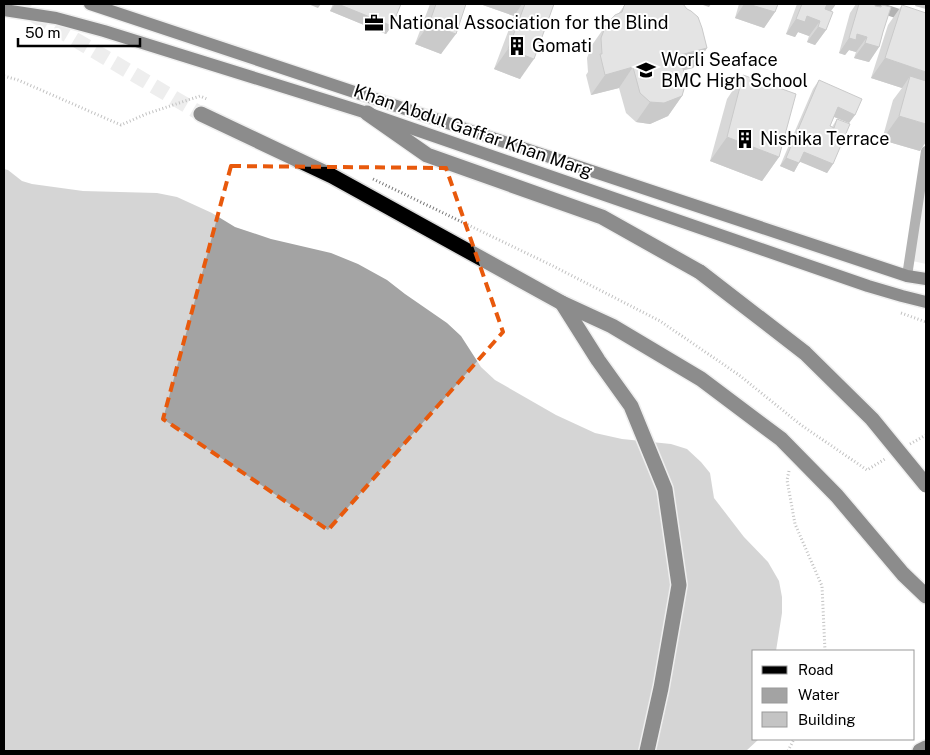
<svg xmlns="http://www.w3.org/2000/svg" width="930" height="755" font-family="'Public Sans',sans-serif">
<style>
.green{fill:#dcdcdc}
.water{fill:#a3a3a3}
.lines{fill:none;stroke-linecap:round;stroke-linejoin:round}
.highway-tunnel{stroke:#d9d9d9;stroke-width:15;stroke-dasharray:15 8;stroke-linecap:butt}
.primary-casing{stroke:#dbdbdb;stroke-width:15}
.highway-casing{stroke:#dbdbdb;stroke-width:18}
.path{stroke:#777;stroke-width:3;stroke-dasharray:1 2.5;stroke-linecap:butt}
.street{stroke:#555;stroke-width:10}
.primary{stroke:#000;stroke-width:12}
.highway{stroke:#000;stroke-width:15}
.highway-bridge-casing{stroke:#dbdbdb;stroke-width:18;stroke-linecap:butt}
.highway-bridge{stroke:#000;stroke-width:15}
.wall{fill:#a9a9a9}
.shaded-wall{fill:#898989}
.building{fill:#c4c4c4;stroke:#898989}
.marked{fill:none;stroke:#e8590c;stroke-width:4;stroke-dasharray:10 6;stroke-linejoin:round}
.labels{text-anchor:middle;stroke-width:4;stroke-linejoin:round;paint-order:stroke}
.poi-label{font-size:18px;fill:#000;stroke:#fff;text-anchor:start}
.street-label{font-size:18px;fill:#000;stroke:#fff}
</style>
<rect width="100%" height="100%" fill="#fff"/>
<polygon class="green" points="926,169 926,264 908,260"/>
<polygon class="water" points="4,169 8,170 22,181 32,184 83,191 157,193 177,197 212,213 235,227 271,239 331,253 358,264 387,280 405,294 447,323 461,336 481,367 495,380 556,415 595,433 622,439 671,444 687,449 701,462 710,473 714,498 744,537 768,562 779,581 782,597 782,613 776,651 754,651 754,739 759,739 746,751 4,751"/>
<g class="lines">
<polyline class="highway-tunnel" points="15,4 201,114"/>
<g class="primary-casing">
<g id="primary">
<polyline points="90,4 907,276 926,279"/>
<polyline points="4,10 56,18 104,31 367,113 868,286 902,296 926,302"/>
</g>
</g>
<g class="highway-casing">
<g id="highway">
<polyline points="367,113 427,155 602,217 700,272"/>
<polyline points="201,114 332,176 562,303 612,326 701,379 781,439 837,496 903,574 926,596"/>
<polyline points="562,303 598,360 631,406 665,489 679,585 661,688 647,751"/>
<polyline points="920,751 926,748"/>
</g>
</g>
<g class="path">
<polyline points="4,76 18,80 121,125 146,114 200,96 207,99"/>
<polyline points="373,179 553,266 660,321 739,375 801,425 867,470 885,459"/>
<polyline points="901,313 926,322"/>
<polyline points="910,444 926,435"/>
<polyline points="789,471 787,480 795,524 822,586 825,651"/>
<polyline points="788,751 794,739"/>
</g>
<g class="street">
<polyline points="869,4 926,23"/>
<polyline points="907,276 926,151"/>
</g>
<use href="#primary" class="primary"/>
<use href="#highway" class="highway"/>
<g class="highway-bridge-casing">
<polyline id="highway-bridge" points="700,272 805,353 872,419 926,485"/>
</g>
<use href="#highway-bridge" class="highway-bridge"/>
</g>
<g class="wall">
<polygon points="333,4 401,4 386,34 330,11"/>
<polygon points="430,4 466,4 441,54 415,44"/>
<polygon points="480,4 554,4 520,79 494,69 514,16"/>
<polygon points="739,4 778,4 775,12 764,28 735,18"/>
<polygon points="797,4 836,4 831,11 826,30 815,45 807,42 809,36 798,32 795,37 786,34"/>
<polygon points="856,4 875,4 875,6 880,7 882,5 883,32 879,47 869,62 854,58 856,52 849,50 845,55 839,53 850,13"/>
<polygon points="902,5 920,151 882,140 893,100 902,88 871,78 888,25"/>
<polygon points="624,6 707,48 693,68 683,70 682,96 668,116 650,124 636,122 626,113 619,88 591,95 586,75 588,72 587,58 592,45 606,25 619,13"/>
<polygon points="743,75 779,157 762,181 710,161 727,99"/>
<polygon points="819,80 855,115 849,123 834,117 830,126 832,127 837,119 833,164 827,173 800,161 794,172 780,166 813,89"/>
</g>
<g class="shaded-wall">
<polygon points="308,4 321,4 318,8"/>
<polygon points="335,4 338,4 392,26 386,34 330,11"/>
<polygon points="480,4 522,4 514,16"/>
<polygon points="700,4 711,4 709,7"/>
<polygon points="744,4 748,4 775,12 764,28 735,18"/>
<polygon points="826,4 836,4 825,19 817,17"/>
<polygon points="916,4 926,4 926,9 915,6"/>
<polygon points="807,16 820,21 809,36 798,32 795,37 786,34 796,19"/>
<polygon points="429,24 456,34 441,54 415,44"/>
<polygon points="818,27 826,30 815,45 807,42"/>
<polygon points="857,34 867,37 856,52 849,50 845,55 839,53 849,38"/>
<polygon points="865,43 879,47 869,62 854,58"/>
<polygon points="707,48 693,68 665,75 680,55"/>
<polygon points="508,49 534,59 520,79 494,69"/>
<polygon points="885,58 926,72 926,97 910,76 902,88 871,78"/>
<polygon points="633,67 619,88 591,95 605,75"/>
<polygon points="682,96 668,116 650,124 636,122 650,102"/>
<polygon points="838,107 855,115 849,123 832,116"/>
<polygon points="899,116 926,124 926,142 920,151 882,140"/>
<polygon points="727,137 779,157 762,181 710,161"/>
<polygon points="804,152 833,164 827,173 798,161"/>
<polygon points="786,158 799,163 794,172 780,166"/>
</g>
<g class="building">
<polygon points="338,4 401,4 392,26"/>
<polygon points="436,4 466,4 456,34 429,24"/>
<polygon points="525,4 554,4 534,59 508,49"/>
<polygon points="626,4 683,4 687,9 691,11 698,17 702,28 707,48 680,55 686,82 682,96 664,103 650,102 640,93 633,67 605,75 600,54 602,54 601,38 606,25 615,15 622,12 624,6"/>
<polygon points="748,4 778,4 775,12"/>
<polygon points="802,4 827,4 825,9 833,12 826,30 818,27 820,21 807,16 805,22 796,19"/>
<polygon points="859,4 875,4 875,6 881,7 882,5 891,7 883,32 879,47 865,43 867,37 857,34 856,40 849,38"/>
<polygon points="902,5 926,13 926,72 885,58"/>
<polygon points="743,75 796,94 779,157 727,137"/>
<polygon points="910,76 926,81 926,124 899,116"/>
<polygon points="819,80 862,99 855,115 838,107 830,126 834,128 837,119 850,124 833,164 804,152 799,163 786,158"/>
</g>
<path d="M0 0H930V755H0ZM231 166 446 168 503 332 328 530 163 419Z" fill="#fff" fill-opacity=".55" fill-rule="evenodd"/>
<path class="marked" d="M231 166 446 168 503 332 328 530 163 419Z"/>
<defs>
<g id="office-bare" transform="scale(1.5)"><path d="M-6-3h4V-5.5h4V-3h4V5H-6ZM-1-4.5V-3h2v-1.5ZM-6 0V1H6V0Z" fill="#000" stroke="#fff" stroke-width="2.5" paint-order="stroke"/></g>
<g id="building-bare" transform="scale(1.5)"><path d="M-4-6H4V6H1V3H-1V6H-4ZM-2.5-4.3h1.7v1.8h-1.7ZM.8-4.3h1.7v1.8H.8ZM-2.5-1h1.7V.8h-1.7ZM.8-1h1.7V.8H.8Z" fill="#000" stroke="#fff" stroke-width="2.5" paint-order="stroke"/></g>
<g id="school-bare" transform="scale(1.5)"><path d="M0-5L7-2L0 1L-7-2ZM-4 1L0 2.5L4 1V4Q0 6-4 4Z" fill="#000" stroke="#fff" stroke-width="2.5" paint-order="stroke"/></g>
</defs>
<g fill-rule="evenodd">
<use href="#office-bare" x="374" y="23"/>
<use href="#building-bare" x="517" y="46"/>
<use href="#school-bare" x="646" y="70"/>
<use href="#building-bare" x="745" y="139"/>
</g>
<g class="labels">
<g class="poi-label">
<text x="389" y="29">National Association for the Blind</text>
<text x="532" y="52">Gomati</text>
<text x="661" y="66">Worli Seaface<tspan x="661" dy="21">BMC High School</tspan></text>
<text x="760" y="145">Nishika Terrace</text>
</g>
<g class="street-label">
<text transform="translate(473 131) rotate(19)" y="6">Khan Abdul Gaffar Khan Marg</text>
</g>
</g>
<rect width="930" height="755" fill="none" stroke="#000000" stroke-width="10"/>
<rect x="752" y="650" width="162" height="90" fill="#ffffff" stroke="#999999"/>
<rect x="762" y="666" width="25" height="8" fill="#000000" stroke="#999999"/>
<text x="798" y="675" font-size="15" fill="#000000">Road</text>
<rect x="762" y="688" width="25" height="15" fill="#a3a3a3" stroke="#999999"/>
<text x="798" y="700" font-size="15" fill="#000000">Water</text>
<rect x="762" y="712" width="25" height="15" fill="#c4c4c4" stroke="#999999"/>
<text x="798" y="725" font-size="15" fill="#000000">Building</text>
<path d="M18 38v8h122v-8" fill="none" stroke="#000000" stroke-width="2.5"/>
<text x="25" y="38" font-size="15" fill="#000000" stroke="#ffffff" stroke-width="4" paint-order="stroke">50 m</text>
</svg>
